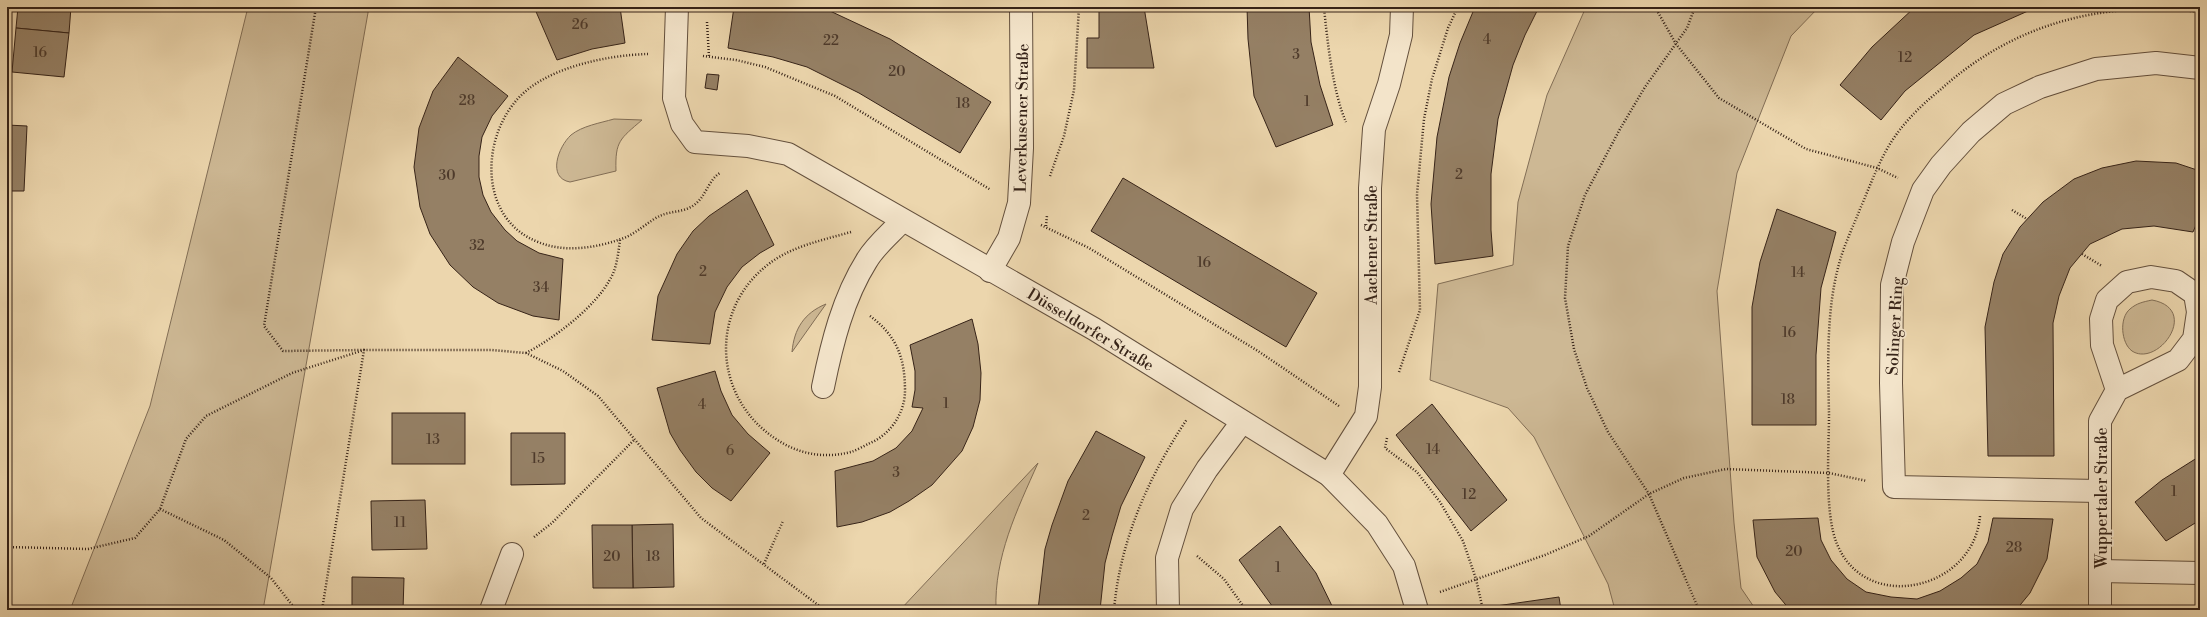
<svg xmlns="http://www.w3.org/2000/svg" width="2207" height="617" font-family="'Libre Bodoni',serif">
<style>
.green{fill:#cdb894;stroke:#826e56}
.building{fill:#958065;stroke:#362318}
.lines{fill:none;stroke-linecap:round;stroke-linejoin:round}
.minor-casing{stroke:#64503d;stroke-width:24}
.path{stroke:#362318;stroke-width:2.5;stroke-dasharray:1 2;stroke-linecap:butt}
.minor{stroke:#f3e4ca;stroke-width:22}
.labels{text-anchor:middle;stroke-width:3.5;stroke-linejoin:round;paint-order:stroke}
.number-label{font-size:14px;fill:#4e3a2b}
.street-label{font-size:16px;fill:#362318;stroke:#f3e4ca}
</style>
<rect width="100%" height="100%" fill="#ecd6ad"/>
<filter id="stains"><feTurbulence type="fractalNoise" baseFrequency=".005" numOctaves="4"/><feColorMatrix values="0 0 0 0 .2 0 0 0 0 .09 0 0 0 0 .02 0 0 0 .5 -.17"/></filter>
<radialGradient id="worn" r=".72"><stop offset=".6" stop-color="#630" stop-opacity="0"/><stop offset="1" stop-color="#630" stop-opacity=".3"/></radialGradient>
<g class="green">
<polygon points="248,7 369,7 263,610 70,610 150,406"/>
<polygon points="1586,7 1819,7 1791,36 1737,173 1717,291 1734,523 1741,588 1756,610 1615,610 1608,584 1534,437 1508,408 1430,380 1438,284 1513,265 1518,202 1547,95"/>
<path d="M614 119 642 120C620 139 615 141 616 171L570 182C547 178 558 147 571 135 582 126 600 123 614 119Z"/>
<path d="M2152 300C2201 309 2158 368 2132 351 2121 343 2119 318 2130 309 2137 303 2143 302 2152 300Z"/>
<path d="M826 304 792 352C794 329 804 313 826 304Z"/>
<path d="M1038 463C1017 510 994 557 996 610H900Z"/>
</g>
<g class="building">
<polygon points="18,7 71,7 69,33 16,28"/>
<polygon points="534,7 620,7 625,43 592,49 557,60"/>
<polygon points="734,7 820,7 830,11 890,39 991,102 960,153 859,93 807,67 773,57 728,48"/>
<polygon points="1099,7 1144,7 1154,68 1087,68 1087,38 1099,38"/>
<polygon points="1247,7 1309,7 1311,42 1320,85 1333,125 1276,147 1254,96 1248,39"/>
<polygon points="1475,7 1539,7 1525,35 1513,65 1498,119 1491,174 1491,230 1493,256 1435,264 1431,204 1437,137 1449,77 1460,43"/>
<polygon points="1915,7 2037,7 1974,35 1905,91 1881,120 1840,85 1872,47"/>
<polygon points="16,28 69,33 64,77 12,72"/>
<polygon points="458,57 508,96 492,116 482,137 479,156 479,177 483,195 491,212 505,230 517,241 539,253 563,259 559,320 533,316 498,303 473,287 450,265 430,234 420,207 414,167 419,128 433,91"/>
<polygon points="707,74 719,75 717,90 705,88"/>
<polygon points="7,125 27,126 24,191 7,191"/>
<polygon points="2136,161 2176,163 2200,171 2200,216 2193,232 2154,226 2122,229 2090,244 2070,268 2059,296 2053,323 2054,456 1988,456 1985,327 1994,282 2003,254 2020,227 2043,202 2074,179 2102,168"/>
<polygon points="1123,178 1317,293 1286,347 1091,231"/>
<polygon points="747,190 774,245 760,253 742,267 727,287 715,312 710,344 652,340 658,296 677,254 693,231 709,216"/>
<polygon points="1777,209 1836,232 1821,288 1816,355 1816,425 1752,425 1752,307 1760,262"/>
<polygon points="972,319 978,344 981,373 980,400 973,427 962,451 932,485 909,501 890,512 862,522 837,527 835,471 873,461 896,448 912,431 923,408 912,407 915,390 915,371 910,345"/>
<polygon points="715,371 721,391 732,415 748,434 770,453 731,501 712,488 696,472 680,450 670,433 657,388"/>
<polygon points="1432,404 1507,500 1471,531 1396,435"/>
<rect x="392" y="413" width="73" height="51"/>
<polygon points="1096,431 1145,457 1121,506 1112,536 1105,563 1100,610 1038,610 1045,549 1052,525 1068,481"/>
<polygon points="511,433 565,433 565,484 511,485"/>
<polygon points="2200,456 2200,520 2166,541 2135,502 2162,480"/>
<polygon points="425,500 427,549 372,550 371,501"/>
<polygon points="1818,518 1821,540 1831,560 1847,579 1866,592 1891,597 1917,599 1940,591 1961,578 1977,564 1988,542 1993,518 2053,519 2047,559 2030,593 2016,610 1790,610 1775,592 1757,557 1753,520"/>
<polygon points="673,524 674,587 633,588 632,525"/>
<polygon points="592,525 632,525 633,588 593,588"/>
<polygon points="1280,526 1316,573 1334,610 1275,610 1239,560"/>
<polygon points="352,577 404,578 403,610 352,610"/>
<polygon points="1559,597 1561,610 1497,610 1496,606"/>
</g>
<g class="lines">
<g class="minor-casing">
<g id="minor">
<polyline points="677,7 674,98 682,124 695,142 748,146 788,154 1094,329 1329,475 1377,524 1404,566 1417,610"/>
<polyline points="990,271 1009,238 1019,203 1022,148 1021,7"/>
<path d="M823 387C832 343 843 298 867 260 876 245 891 233 902 221"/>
<polyline points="1329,475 1366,416 1370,387 1370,188 1374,129 1389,84 1401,35 1402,7"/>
<polyline points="2099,491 1894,487 1891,383 1892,285 1903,242 1923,190 1941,165 1971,132 2004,104 2040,87 2096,69 2156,63 2200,68"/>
<polyline points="2100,571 2200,573"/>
<polyline points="491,610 512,554"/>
<polyline points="1168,610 1167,558 1182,509 1207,469 1242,422"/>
<polyline points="2100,610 2100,421 2117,390 2178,360 2194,339 2198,312 2195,294 2176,281 2151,277 2127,282 2107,300 2101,319 2102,345 2117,390"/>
</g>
</g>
<g class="path">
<polyline points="316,7 264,326 283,351 364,350 322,610"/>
<path d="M1324 7C1327 39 1333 93 1346 122"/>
<polyline points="1655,7 1676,44 1719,98 1806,149 1877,168 1898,178"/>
<polyline points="1695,7 1687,28 1645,87 1620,129 1585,195 1568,246 1565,298 1574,349 1587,388 1608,432 1649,494 1699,610"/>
<polyline points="707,22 709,57"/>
<path d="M648 54C607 55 542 68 515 102 480 144 481 220 538 242 564 253 596 248 621 239 637 234 649 220 662 215 672 211 685 212 694 205 706 197 708 180 720 173"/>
<polyline points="703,56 736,60 765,67 835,96 991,190"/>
<polyline points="1050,176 1064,136 1074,90 1079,7"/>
<polyline points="2012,210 2027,219"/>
<polyline points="1041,225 1089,248 1258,351 1339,406"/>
<polyline points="1046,226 1047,215"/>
<path d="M851 232C823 240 793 246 770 263 708 309 713 398 776 439 798 454 824 459 851 452 857 450 864 446 870 443 890 435 905 413 905 391 905 358 897 336 870 316"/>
<polyline points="2082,254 2102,266"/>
<path d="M526 353C553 339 594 308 609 281 617 269 618 254 620 240"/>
<polyline points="1399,372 1420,310 1417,194 1424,119 1432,79 1448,28 1458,7"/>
<polyline points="1387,438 1385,448 1417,472 1440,502 1463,541 1476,579 1483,610"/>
<polyline points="160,509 224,540 271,578 296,610"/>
<path d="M1980 516C1974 590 1866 615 1837 544 1824 513 1829 449 1829 414 1828 365 1826 311 1839 264 1844 245 1853 227 1860 209 1871 184 1880 157 1896 135 1908 118 1924 103 1940 90 2013 24 2102 0 2200 12"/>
<polyline points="534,537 552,523 634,440"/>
<polyline points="7,547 88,549 135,538 160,509 186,439 206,416 292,373 364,350 492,350 526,353 563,371 598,396 701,518 825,610"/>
<polyline points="1197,556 1224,579 1246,610"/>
<polyline points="764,564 783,521"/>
<polyline points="1440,592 1545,555 1589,536 1649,494 1684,478 1726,469 1829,473 1867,481"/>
<path d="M1114 610C1120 540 1149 476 1187 419"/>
</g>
<use href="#minor" class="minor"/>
</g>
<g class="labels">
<g class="number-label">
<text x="580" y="29">26</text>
<text x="1487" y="44">4</text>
<text x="831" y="45">22</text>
<text x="40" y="57">16</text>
<text x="1296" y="59">3</text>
<text x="1905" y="62">12</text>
<text x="897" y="76">20</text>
<text x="467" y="105">28</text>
<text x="1307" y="106">1</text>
<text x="963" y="108">18</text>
<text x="1459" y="179">2</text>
<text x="447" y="180">30</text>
<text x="477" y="250">32</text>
<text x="1204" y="267">16</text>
<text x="703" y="276">2</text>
<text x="1798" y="277">14</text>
<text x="541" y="292">34</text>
<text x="1789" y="337">16</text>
<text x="1788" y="404">18</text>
<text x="946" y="408">1</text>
<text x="702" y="409">4</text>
<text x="433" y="444">13</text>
<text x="1433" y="454">14</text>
<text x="730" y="455">6</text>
<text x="538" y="463">15</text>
<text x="896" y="477">3</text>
<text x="2174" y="496">1</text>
<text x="1469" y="499">12</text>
<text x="1086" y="520">2</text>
<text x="400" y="527">11</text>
<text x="2014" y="552">28</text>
<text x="1794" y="556">20</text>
<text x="612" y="561">20</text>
<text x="653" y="561">18</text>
<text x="1278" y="572">1</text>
</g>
<g class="street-label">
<text transform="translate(1021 118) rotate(-89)" y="6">Leverkusener Straße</text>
<text transform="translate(1371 245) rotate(-90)" y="6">Aachener Straße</text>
<text transform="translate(1894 326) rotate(-87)" y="6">Solinger Ring</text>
<text transform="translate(1091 329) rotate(31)" y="6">Düsseldorfer Straße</text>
<text transform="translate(2101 498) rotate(-90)" y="6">Wuppertaler Straße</text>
</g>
</g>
<rect width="2207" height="617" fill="none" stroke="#ecd6ad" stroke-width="24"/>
<rect x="8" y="8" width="2191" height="601" fill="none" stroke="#362318" stroke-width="2"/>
<rect x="12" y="12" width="2183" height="593" fill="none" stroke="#362318"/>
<rect width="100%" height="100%" filter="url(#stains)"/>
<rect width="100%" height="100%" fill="url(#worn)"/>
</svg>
